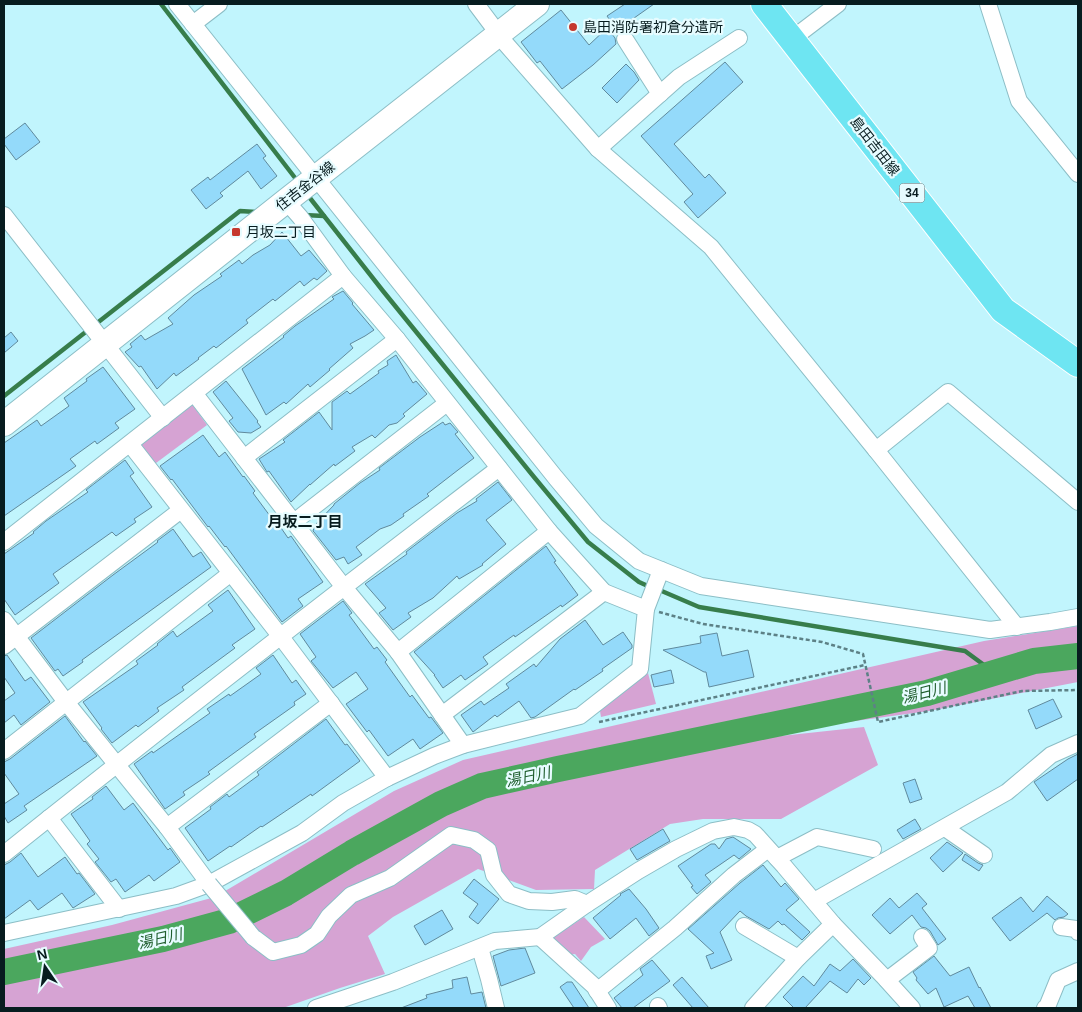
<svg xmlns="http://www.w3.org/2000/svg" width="1082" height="1012" font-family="Arial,'Noto Sans JP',sans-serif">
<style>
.green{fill:#d6a3d3}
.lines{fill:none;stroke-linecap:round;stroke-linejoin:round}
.stream{stroke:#377d4b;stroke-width:4.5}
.river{stroke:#4ba75e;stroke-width:26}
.building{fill:#94dafa;stroke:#608a9d}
.minor-casing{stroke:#8cbec6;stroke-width:18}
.secondary-casing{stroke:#8cbec6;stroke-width:26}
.primary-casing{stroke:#fff;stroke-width:28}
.path{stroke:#5d8186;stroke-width:2.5;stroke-dasharray:4 2.5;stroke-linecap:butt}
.minor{stroke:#fff;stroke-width:16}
.secondary{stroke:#fff;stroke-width:24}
.primary{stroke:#6ee5f2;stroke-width:26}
.minor-bridge-casing{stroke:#8cbec6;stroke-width:18;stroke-linecap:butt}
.minor-bridge{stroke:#fff;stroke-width:16}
.poi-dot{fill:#c5382e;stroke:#e7fcff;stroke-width:2}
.labels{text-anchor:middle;stroke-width:4.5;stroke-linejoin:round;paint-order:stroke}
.shield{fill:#e7fcff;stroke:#4a5f62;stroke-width:1}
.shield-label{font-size:12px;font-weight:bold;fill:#071c1f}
.poi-label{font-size:14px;fill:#071c1f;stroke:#e7fcff;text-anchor:start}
.street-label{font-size:14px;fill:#071c1f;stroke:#e7fcff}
.neighbourhood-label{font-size:15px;font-weight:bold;fill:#071c1f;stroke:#e7fcff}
.water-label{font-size:15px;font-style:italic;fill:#1f5e2e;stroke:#e7fcff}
</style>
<rect width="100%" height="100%" fill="#c1f5fd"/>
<g class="green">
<polygon points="191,403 207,425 152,466 136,444"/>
<polygon points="1078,626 1078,682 929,711 796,729 718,746 761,738 864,727 878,765 781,819 703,819 670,824 595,870 594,889 536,890 478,869 393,917 368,936 385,974 340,988 283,1008 4,1008 4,949 112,925 215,897 394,791 463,760 984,641"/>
<polygon points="648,673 656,704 601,717 600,711"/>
<polygon points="584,917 605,939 591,947 581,961 575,954 567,955 555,944 554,937"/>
</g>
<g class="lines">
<g class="stream">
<polyline points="161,4 299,183"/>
<polyline points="306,193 383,291 534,477 588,542 639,582 650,587"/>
<polyline points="304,215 324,216"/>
<polyline points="4,396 240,211 258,212"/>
<polyline points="657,589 699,607 965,651 984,665 1002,672"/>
</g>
<polyline class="river" points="4,972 163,939 229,921 286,893 352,853 441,804 482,786 558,769 927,693 1034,661 1078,656"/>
</g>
<g class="building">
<polygon points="625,4 654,4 617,30 607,16"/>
<polygon points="561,10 589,45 607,28 615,38 616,44 593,65 562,89 540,61 537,63 521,42"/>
<polygon points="725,62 743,82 674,144 705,178 709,174 726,193 698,218 684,202 693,194 641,136"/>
<polygon points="626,64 634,72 639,80 617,103 602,88"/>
<polygon points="25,123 40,142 16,160 4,144 4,139"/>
<polygon points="257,144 266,156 263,158 277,176 261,189 248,171 220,193 223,196 206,209 191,190 208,177 210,180"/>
<polygon points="282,232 301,256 309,250 327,271 317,280 314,278 304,286 300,281 275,301 273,299 246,320 248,323 216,348 214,346 198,358 199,359 176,376 174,373 157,389 141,366 139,367 125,352 132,347 130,344 141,335 145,340 173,324 168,318 194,295 222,276 220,274 239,260 242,264 253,255 270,245"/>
<polygon points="343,291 353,303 352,304 374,330 365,336 350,344 353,348 329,369 330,370 310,387 308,384 286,404 284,402 266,415 242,369 284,337 283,336 295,326 334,299 332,297"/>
<polygon points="11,332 18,341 4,353 4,338"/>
<polygon points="396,355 413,383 416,381 427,394 403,414 405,416 397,423 389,425 375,438 372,435 352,447 355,451 335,466 334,464 310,485 310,484 291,502 269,471 267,472 259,459 285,442 283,440 319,412 332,430 332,402 347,391 350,394 379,373 378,371 388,365 387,361"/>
<polygon points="103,367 135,409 115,423 119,428 97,444 95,441 70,459 76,466 4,516 4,443 37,420 41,426 69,406 64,398 87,381 86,379"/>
<polygon points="226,381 258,421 257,422 261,427 251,433 238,432 229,421 233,418 213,392"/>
<polygon points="443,422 445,425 450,423 458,432 455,434 474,458 458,470 427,494 429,496 403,514 404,516 391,525 380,529 356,547 362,555 348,564 344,557 336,560 314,532 313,531 315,525 334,505 334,504 360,483 380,470 379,468 420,437"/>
<polygon points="203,435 219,457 225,452 243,477 244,476 255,491 253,493 276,524 277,522 288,538 291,536 323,582 298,599 303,606 282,622 226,546 225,547 209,526 208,527 172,479 171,480 160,466"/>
<polygon points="125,460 134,473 130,476 152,507 134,519 136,522 116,536 112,532 53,574 59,583 15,615 4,599 4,554 34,533 33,532 46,521 88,492 86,490"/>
<polygon points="498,482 512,500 486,520 506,544 482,564 483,565 459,579 457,576 433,598 408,613 411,617 393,630 379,613 386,608 365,584 407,554 406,552 457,513 477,501 476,499"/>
<polygon points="173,529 193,557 201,552 211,567 82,660 83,662 63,676 58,669 55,671 31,638 113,575 158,542 157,541"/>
<polygon points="546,546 556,561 554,562 578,595 562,607 561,605 515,637 514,635 483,657 488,664 465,680 461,675 443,688 434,675 435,675 414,652"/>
<polygon points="228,590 255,629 232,645 235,648 182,687 184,690 157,708 159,711 138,727 136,725 112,743 101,729 102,728 83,702 138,664 136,661 158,645 157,644 173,631 177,637 213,611 208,605"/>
<polygon points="343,601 352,613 349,615 374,649 377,647 387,660 385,662 410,697 412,695 429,718 431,717 443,733 420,749 413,739 388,756 369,730 367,732 346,704 368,689 356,672 333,688 311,661 316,657 300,634"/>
<polygon points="585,620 603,645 623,632 632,645 632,648 602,669 603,671 575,690 574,689 535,717 531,718 519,701 497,717 495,715 473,732 461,715 481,701 484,705 509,688 506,684 534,664 536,667 560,639"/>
<polygon points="717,633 722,656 748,650 754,677 709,687 706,672 704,672 663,650 701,643 700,636"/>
<polygon points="7,655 25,681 31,677 50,702 21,725 14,715 4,723 4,701 15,693 4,677 4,656"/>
<polygon points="273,655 292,683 296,680 306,694 294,702 295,705 254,734 256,737 208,772 210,774 183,792 185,795 165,809 134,764 152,751 153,753 210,713 207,709 229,694 230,696 261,674 256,668"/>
<polygon points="671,670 674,683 654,687 651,675"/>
<polygon points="1053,699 1062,717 1036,729 1028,710"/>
<polygon points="65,716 84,742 85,741 97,756 24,806 27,810 8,823 4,816 4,804 19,794 4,773 4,762 10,759"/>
<polygon points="326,719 345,745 347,744 360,761 312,796 311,794 262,827 261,826 231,847 230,846 208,861 185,828 211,809 210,807 227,794 229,797 259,775 257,772"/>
<polygon points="1078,754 1078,779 1047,801 1034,782 1068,759"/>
<polygon points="915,779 922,799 910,803 903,783"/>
<polygon points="106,786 124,810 133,803 168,850 170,848 180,862 154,881 149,875 125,892 116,879 111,882 95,862 99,859 87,844 90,841 71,814 93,799 92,797"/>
<polygon points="915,819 921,829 903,839 897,830"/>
<polygon points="663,829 670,841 637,860 630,849"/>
<polygon points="733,837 751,849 739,859 734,855 705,875 711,882 697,894 691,887 693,886 678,866 711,844 715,844 719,849 726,839"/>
<polygon points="947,842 963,853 943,872 930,858"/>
<polygon points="21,853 38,877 65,857 77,874 79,873 95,894 73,908 62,893 38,910 30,900 4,919 4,865 10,862"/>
<polygon points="965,854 978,863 983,865 979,871 962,860"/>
<polygon points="763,865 781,887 785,883 799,899 786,910 810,932 802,940 784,924 782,925 778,921 769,929 746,916 740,911 720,932 732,960 711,969 706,956 714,953 688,929 740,883"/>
<polygon points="474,879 499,899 478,924 469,917 478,904 463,893"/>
<polygon points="629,889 646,909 659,928 649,936 636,918 610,939 593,918 621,895 620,894"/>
<polygon points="917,893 927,904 922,908 946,939 938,945 930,931 926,928 921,927 912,915 890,934 872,915 890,898 899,908"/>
<polygon points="1047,896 1068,914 1064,917 1058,918 1055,920 1047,913 1010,941 992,918 1021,897 1033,912"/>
<polygon points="442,910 453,929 425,945 414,926"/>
<polygon points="525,948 535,973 501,986 493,956 509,950"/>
<polygon points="934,956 950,976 969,967 979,988 980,987 991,1008 975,1008 968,996 944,1007 936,988 928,994 916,980 917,978 913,972"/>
<polygon points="853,959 871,978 864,985 858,979 847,993 830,981 805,1008 794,1008 783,997 803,976 814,986 830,964 840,971"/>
<polygon points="652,960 670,981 633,1008 622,1008 614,998 643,975 640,969"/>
<polygon points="467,977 471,994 482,992 486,1008 401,1008 427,998 426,995 453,988 452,980"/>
<polygon points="682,977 709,1008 693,1008 673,985"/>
<polygon points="567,982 572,982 589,1008 574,1008 560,987"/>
</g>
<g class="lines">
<g class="minor-casing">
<g id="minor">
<polyline points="177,4 555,477 596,526 639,561 701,586 990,630 1050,622 1078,617"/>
<polyline points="476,4 506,44 598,149 711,247 876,450 948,392 1078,502"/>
<polyline points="988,4 1019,101 1078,174"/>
<polyline points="193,24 219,4"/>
<polyline points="625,39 660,94"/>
<polyline points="792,39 838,4"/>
<polyline points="598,149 679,77 739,38"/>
<polyline points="4,215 163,418"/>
<polyline points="194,393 343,586 398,652 463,745"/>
<polyline points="130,444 281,637 387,778"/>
<polyline points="876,450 1017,627"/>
<polyline points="244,458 397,339"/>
<polyline points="294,522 447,403"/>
<polyline points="4,542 343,276"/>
<polyline points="646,609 661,570"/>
<polyline points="4,620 66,702 167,827 209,884"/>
<polyline points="4,646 181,510"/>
<polyline points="398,652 549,531"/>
<polyline points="442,715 604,592"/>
<polyline points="4,751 231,573"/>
<polyline points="49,818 119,909"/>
<polyline points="167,827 331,703"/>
<polyline points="945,828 984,855"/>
<path d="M4 854C168 723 333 595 499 468"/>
<polyline points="777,858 817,837 873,849"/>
<polyline points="814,901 1007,792 1051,755 1078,743"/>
<polyline points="744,926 798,958"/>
<polyline points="1061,927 1076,929 1078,932"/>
<polyline points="4,933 176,896 209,884 302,833 343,803 387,778 434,756 463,745 580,716 640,669 646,609 604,592 549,531 397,339 343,276 300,217 286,201"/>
<polyline points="253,937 273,952 301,945 317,934 329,916 351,895 390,878 451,835 474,840 488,850 494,875 509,894 529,901 552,902 575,899 587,904"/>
<polyline points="540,937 594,986 608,1008"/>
<polyline points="480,948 489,979 496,1008"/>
<polyline points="887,980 929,948 922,937"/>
<polyline points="597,991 675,928 734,875 768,849"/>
<polyline points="658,1006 659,1008"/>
<polyline points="316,1008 393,982 495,941 540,937 587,904 638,871 676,849 713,831 734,827 748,830 755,834 784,866 833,924 883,976 912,1008"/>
<polyline points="753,1008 798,958 833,924"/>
<polyline points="1045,1008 1047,1007 1058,980 1078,971"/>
</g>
</g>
<g class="secondary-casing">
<polyline id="secondary" points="4,424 286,201 537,4"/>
</g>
<g class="primary-casing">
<polyline id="primary" points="764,4 1003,310 1078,364"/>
</g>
<g class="path">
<polyline points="659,612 703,624 822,642 863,654 878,722 1022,691 1078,690"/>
<polyline points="599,722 865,665"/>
</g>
<use href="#minor" class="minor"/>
<use href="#secondary" class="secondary"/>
<use href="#primary" class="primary"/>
<g class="minor-bridge-casing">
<polyline id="minor-bridge" points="209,884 253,937"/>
</g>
<use href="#minor-bridge" class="minor-bridge"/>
</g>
<g class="poi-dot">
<circle cx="573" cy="27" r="5"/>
<rect x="231" y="227" width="10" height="10" rx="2.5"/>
</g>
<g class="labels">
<rect class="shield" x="899.5" y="183.5" width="25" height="19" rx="4"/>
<g class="shield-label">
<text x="912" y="197">34</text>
</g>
<g class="poi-label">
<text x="583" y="32">島田消防署初倉分遣所</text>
<text x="246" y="237">月坂二丁目</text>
</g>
<g class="street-label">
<text transform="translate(875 146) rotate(52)" y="5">島田吉田線</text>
<text transform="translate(305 186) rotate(-38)" y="5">住吉金谷線</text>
</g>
<g class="neighbourhood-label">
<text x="305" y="527">月坂二丁目</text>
</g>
<g class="water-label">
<text transform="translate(924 693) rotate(-14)" y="5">湯日川</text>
<text transform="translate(528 777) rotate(-12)" y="5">湯日川</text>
<text transform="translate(160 939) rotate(-13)" y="5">湯日川</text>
</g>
</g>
<rect width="1082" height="1012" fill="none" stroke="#071c1f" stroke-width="10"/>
<g transform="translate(45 967) rotate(347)" stroke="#e7fcff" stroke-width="4" paint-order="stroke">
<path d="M0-4L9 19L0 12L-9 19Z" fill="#071c1f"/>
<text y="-8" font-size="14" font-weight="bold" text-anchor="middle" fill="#071c1f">N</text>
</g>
</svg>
